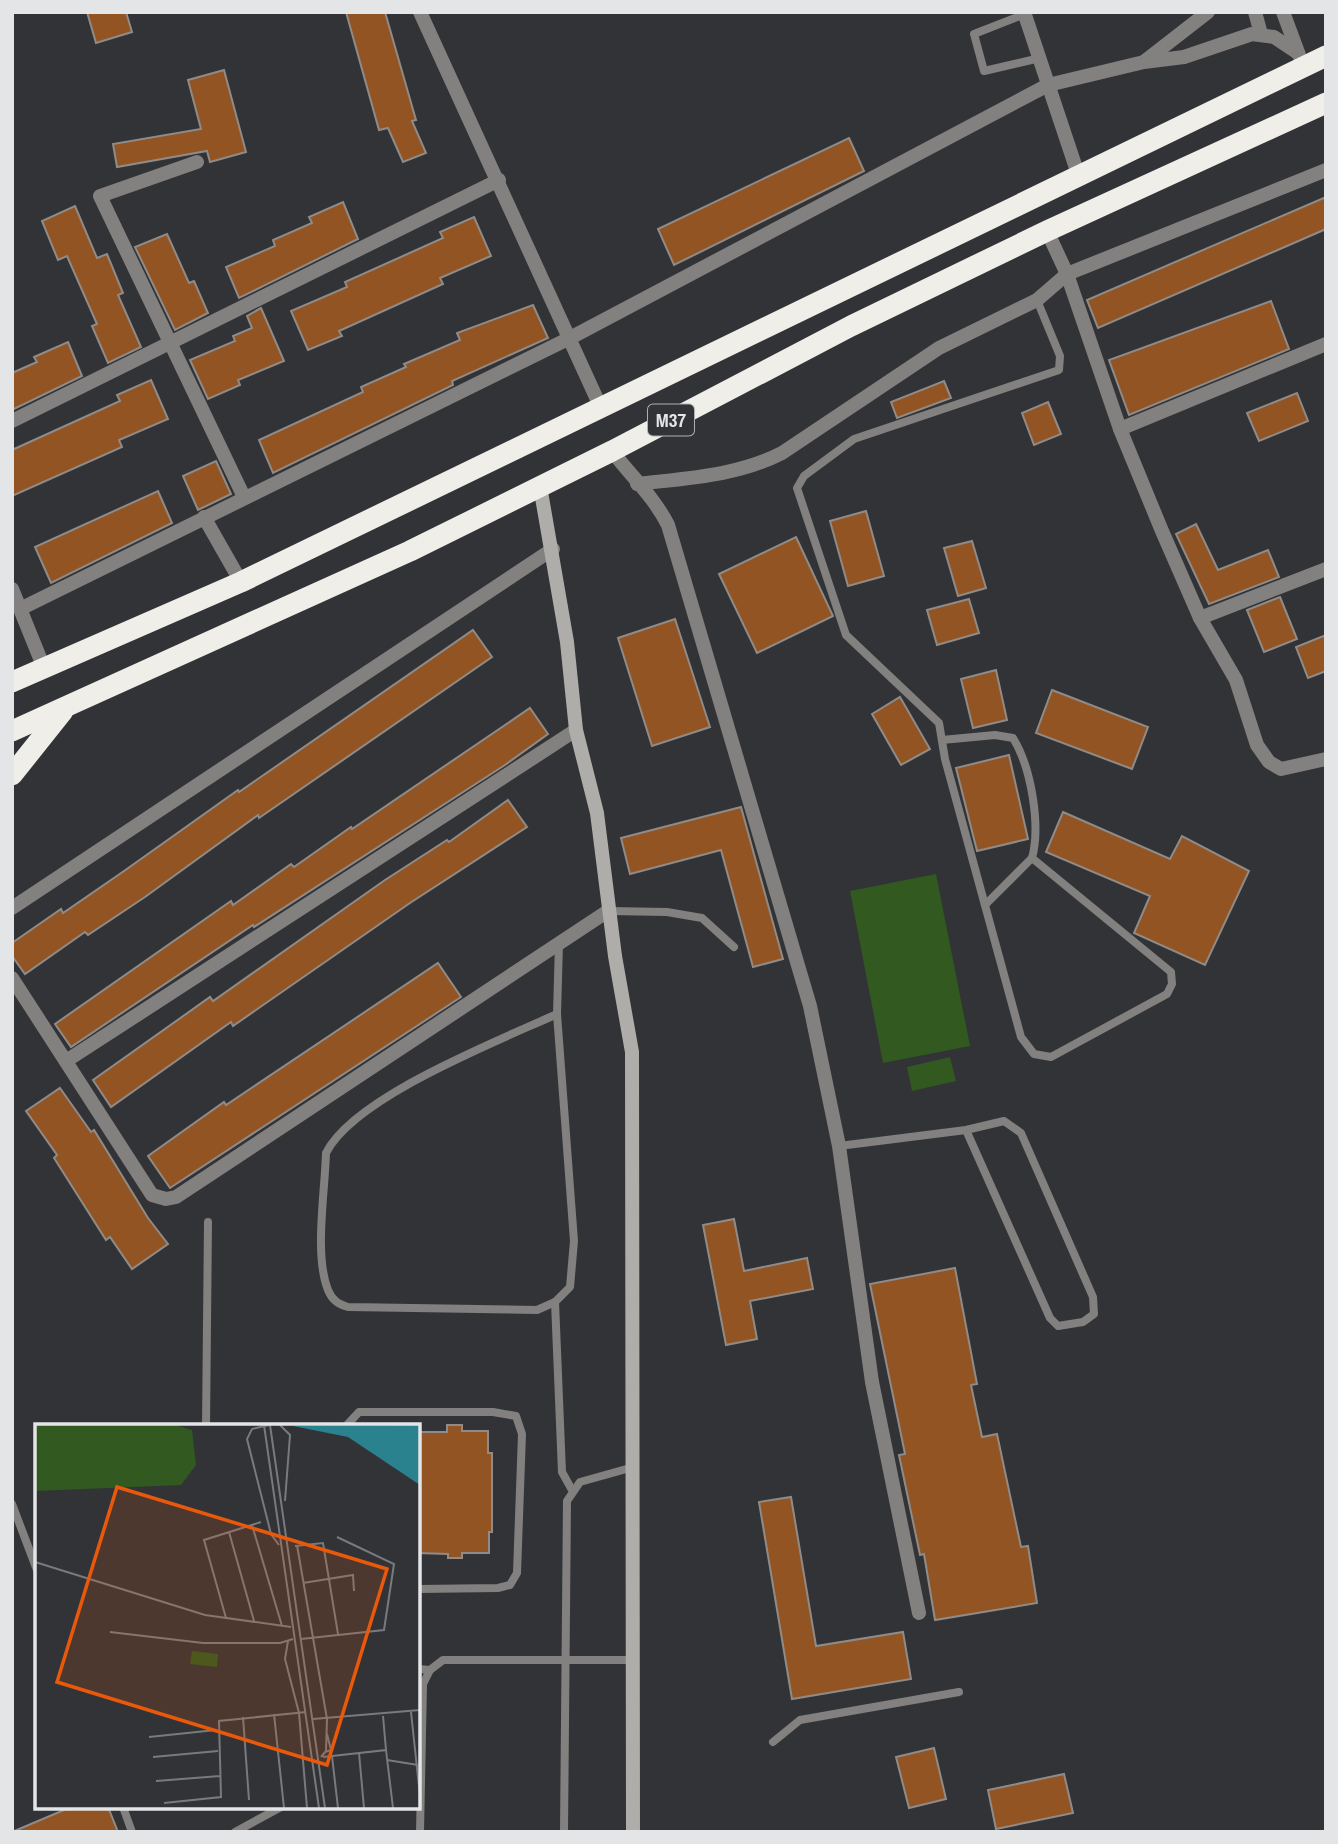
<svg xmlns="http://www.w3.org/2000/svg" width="1338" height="1844" font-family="'Archivo Narrow',sans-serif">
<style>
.green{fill:#32591f}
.building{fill:#935424;stroke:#8f8b88;stroke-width:2}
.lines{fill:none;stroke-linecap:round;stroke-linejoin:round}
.lane{stroke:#82817f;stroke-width:8}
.street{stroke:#82817f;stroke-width:14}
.secondary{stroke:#afadaa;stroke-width:14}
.highway{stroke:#f0eee9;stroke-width:21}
.labels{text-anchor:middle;stroke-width:5;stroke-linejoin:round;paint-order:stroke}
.shield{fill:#313336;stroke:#aeb0b2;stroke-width:2}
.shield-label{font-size:19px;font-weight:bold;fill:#e3e5e7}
.inset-road{fill:none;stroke:#787a7d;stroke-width:2}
.view{fill:#e8590c;fill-opacity:0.15;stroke:#e8590c;stroke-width:3.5}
.inset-edge{fill:none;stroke:#e3e5e7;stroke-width:3.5}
</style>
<rect width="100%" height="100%" fill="#313336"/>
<g class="green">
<polygon points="936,874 970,1046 883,1063 850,891"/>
<polygon points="950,1057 956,1081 912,1091 907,1067"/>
</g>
<g class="building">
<polygon points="87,12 126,12 132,32 96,43"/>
<polygon points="346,12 385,12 416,120 412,121 426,153 403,162 388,128 379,130"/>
<polygon points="224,70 246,152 210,162 207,151 117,167 113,144 201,129 188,80"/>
<polygon points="849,138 864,171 674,265 658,229"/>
<polygon points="1326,197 1326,229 1098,328 1087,300"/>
<polygon points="343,202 358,239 239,298 226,267 275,246 273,240 312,223 309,217"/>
<polygon points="75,206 97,258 107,254 123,293 118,295 141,347 108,363 92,326 97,324 67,256 58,260 42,221"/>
<polygon points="474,217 491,256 440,278 443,284 339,331 342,336 308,350 291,311 347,287 345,282 443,238 440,232"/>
<polygon points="167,234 189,283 194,281 208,313 175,330 135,247"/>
<polygon points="1271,301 1289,349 1129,415 1109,360"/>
<polygon points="533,305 548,338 452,381 453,385 273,473 259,440 363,392 361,387 406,367 404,364 460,340 457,333"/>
<polygon points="261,308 284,361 238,380 240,385 208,399 190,360 235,341 233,336 252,328 247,316"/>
<polygon points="68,342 82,376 12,410 12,373 37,362 34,357"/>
<polygon points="151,380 168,419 119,440 122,447 12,496 12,450 120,401 117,395"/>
<polygon points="944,381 951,398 897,418 891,402"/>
<polygon points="1297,393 1308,421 1259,441 1247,413"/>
<polygon points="1048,402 1061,434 1034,445 1022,413"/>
<polygon points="216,461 231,494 198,510 183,476"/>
<polygon points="158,491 172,523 51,583 35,547"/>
<polygon points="866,511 884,576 848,586 830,521"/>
<polygon points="1196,524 1218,570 1268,550 1279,577 1209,604 1176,534"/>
<polygon points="796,537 833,616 757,653 719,574"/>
<polygon points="972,541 986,588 958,596 944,548"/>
<polygon points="1280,597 1297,639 1264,652 1247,610"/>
<polygon points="969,599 979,633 937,645 927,610"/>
<polygon points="675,619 710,727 652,746 618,638"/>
<polygon points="473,630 492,657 259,818 258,815 145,897 88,935 85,932 25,974 12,956 12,943 61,909 63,913 124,871 238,790 239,792"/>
<polygon points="1326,635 1326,671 1308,678 1296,647"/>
<polygon points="996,670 1007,720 973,728 961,679"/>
<polygon points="1052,690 1148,727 1132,769 1036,733"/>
<polygon points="900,697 930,749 901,765 872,714"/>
<polygon points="530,708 548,734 505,765 254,927 253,925 71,1047 55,1024 231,901 233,905 291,864 294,867 351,827 352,829"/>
<polygon points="1009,755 1028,839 977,851 956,768"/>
<polygon points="508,800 527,827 410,903 233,1026 231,1022 111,1107 93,1080 210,997 213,1001 385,880 447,840 449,842"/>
<polygon points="741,807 783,959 753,967 721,850 630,874 621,838"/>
<polygon points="1063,812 1170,859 1182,836 1249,871 1205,965 1134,933 1150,896 1046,852"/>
<polygon points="438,963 461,997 170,1188 148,1156 224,1102 226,1105"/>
<polygon points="60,1088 91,1132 94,1130 148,1218 168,1244 132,1269 110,1237 106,1240 54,1158 57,1155 26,1111"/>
<polygon points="734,1219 744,1271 807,1258 813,1289 750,1301 757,1339 726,1345 703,1225"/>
<polygon points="955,1268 977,1384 971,1385 982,1437 997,1434 1021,1547 1028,1546 1037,1603 935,1620 924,1554 920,1555 899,1455 905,1454 870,1284"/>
<polygon points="447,1425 462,1425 462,1431 488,1431 488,1453 492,1453 492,1532 489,1532 489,1553 462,1553 462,1558 448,1558 448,1554 418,1553 418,1432 447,1432"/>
<polygon points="791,1497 816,1646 903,1632 911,1679 792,1699 759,1502"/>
<polygon points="934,1748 946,1799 909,1808 896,1757"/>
<polygon points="1064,1774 1073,1813 996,1829 988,1790"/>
<polygon points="71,1807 108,1807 118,1832 12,1832"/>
</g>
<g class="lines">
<g class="lane">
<polyline points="1025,14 974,34 984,71 1040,58"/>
<path d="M942 740 995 735 1013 738C1031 767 1041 825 1032 858L1171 972 1172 984 1167 994 1051 1057 1034 1054 1021 1037 945 759 939 723 846 635 797 488 804 476 854 439 1059 370 1060 356 1037 300"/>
<polyline points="985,905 1032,858"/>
<polyline points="609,911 667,912 702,918 734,947"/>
<path d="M557 1014C498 1041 354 1097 326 1153 325 1192 314 1255 328 1290 332 1300 338 1304 348 1307L537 1310 555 1302 570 1287 574 1241 557 1014 559 943"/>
<polyline points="839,1146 966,1130 1004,1121 1021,1133 1093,1297 1094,1314 1083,1322 1058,1326 1050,1318 966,1130"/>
<polyline points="555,1302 562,1472 572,1490"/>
<polyline points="206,1426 208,1222"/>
<polyline points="346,1426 359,1412 493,1412 516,1416 522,1434 517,1573 510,1585 498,1588 418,1589"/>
<polyline points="12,1504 37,1570"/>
<polyline points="418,1669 430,1670"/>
<polyline points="773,1742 800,1720 959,1692"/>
<polyline points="123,1807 132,1832"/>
<polyline points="235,1832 281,1807"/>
<polyline points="420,1832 423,1684 430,1670 443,1660 632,1660"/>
<polyline points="564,1832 567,1501 580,1482 630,1468"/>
</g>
<g class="street">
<polyline points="420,12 601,408"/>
<polyline points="1024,12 1079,177"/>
<polyline points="1255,12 1261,34"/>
<polyline points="1283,12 1299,55"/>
<polyline points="1145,61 1208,12"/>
<polyline points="197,162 100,196 244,497"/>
<polyline points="1047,231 1067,274 1120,429 1162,531 1200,618 1236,680 1257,745 1269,762 1281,769 1326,759"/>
<polyline points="12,421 499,180"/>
<polyline points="1120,429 1326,344"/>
<path d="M612 451C631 476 654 497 668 525L810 1006 839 1146 872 1382 919 1613"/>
<path d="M637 484C687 478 737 476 782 453L939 348 1037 300 1067 274 1326 170"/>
<polyline points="204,517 241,582"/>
<polyline points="12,589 44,668"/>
<polyline points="22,608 570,338 1048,85 1144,62 1184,57 1252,34 1274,37 1298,53"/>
<polyline points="1200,618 1326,569"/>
<polyline points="12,908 553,549"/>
<polyline points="12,978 152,1195 166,1199 176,1197 608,911"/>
<polyline points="66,1061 576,730"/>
</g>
<polyline class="secondary" points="540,486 567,642 576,730 597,813 615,956 632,1052 633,1832"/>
<g class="highway">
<polyline points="12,682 241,582 1326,56"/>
<polyline points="12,731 410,551 612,451 851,326 1047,231 1326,103"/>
<polyline points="12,775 63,711"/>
</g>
</g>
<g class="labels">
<rect class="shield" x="648" y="404.5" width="46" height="31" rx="5"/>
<g class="shield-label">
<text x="671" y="427">M37</text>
</g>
</g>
<g transform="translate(35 1424)">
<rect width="385" height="385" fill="#313336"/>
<path d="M0 1H140L157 6 161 41 146 61 0 67ZM157 227 183 230 182 243 155 240Z" fill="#32591f"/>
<path d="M384 1 385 61 313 13 258 2Z" fill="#2b828f"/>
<path class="inset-road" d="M229 1 284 384M234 1 217 5 212 15 236 110 244 121M235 1 290 384M245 1 255 11 250 77M217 101 247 202M194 108 219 197M262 121 292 295 291 327 286 333M260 122 288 119 303 210M0 138 170 191 256 203M268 159 318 151 319 167M191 194 169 116 226 98M75 208 168 219H245L258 215M266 215 349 206 359 140 302 113M253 217 250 235 264 289 272 384M376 288 385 372M239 290 249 384M208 293 214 376M278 295 385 286M114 313 181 306M351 326 358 384M290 328 296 326 292 310M324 329 329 384M297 332 303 384M118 333 183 327M288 333 351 326 348 292M352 336 383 341M121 357 185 352M129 379 186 373 184 297 271 288"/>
<path class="view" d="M82 63 352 145 292 341 22 258Z"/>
<rect width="385" height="385" class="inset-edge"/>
</g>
<rect width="1338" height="1844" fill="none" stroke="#e3e5e7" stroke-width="28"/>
</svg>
